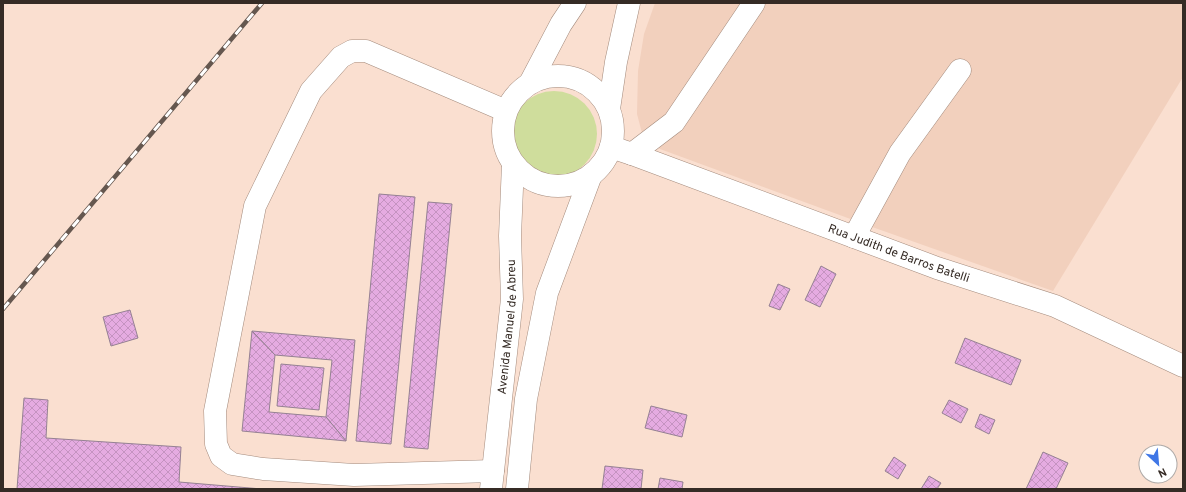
<svg xmlns="http://www.w3.org/2000/svg" width="1186" height="492" font-family="Overpass,sans-serif">
<style>
.built{fill:#f2d0bd}
.green{fill:#cfdd9c}
.building{fill:url(#building-cross-hatch);stroke:#958193}
.lines{fill:none;stroke-linecap:round;stroke-linejoin:round}
.minor-casing{stroke:#a48b7d;stroke-width:23}
.major-casing{stroke:#a48b7d;stroke-width:23}
.minor{stroke:#fff;stroke-width:22}
.major{stroke:#fff;stroke-width:22}
.rail-casing{stroke:#65574f;stroke-width:4.5}
.rail{stroke:#fff;stroke-width:3;stroke-dasharray:9;stroke-linecap:butt}
.labels{text-anchor:middle;stroke-width:4;stroke-linejoin:round;paint-order:stroke}
.street-label{font-size:12px;fill:#352b25;stroke:#fff}
</style>
<defs>
<pattern id="building-cross-hatch" width="8" height="8" patternUnits="userSpaceOnUse"><rect width="8" height="8" fill="#e5abe1"/><path d="M0 0l8 8M0 8l8-8" fill="none" stroke="#c593c1"/></pattern>
</defs>
<rect width="100%" height="100%" fill="#fadfd0"/>
<polygon class="built" points="655,3 1183,3 1183,77 1053,291 875,228 660,149 642,133 637,114 638,71 644,34"/>
<circle class="green" cx="554" cy="134" r="43"/>
<g class="building">
<polygon points="379,194 415,197 391,444 356,441"/>
<polygon points="428,202 452,204 428,449 404,447"/>
<polygon points="821,266 836,274 820,307 805,300"/>
<polygon points="778,284 790,289 780,310 769,306"/>
<polygon points="130,310 138,338 111,346 103,317"/>
<polygon points="252,331 355,340 346,441 326,417 332,360 275,355"/>
<polygon points="252,331 275,355 269,412 326,417 346,441 242,431"/>
<polygon points="965,338 1021,360 1011,385 955,363"/>
<polygon points="281,364 324,368 319,410 277,406"/>
<polygon points="24,398 48,400 46,438 181,447 179,482 262,489 17,489"/>
<polygon points="949,400 968,409 961,423 942,413"/>
<polygon points="651,406 687,415 682,437 645,428"/>
<polygon points="980,414 995,420 989,434 975,427"/>
<polygon points="1043,452 1068,463 1056,489 1026,489"/>
<polygon points="894,457 906,465 898,479 885,471"/>
<polygon points="605,466 643,470 641,489 602,489"/>
<polygon points="929,476 941,483 937,489 921,489"/>
<polygon points="660,478 683,482 682,489 658,489"/>
</g>
<g class="lines">
<g class="minor-casing">
<g id="minor">
<path id="s1" d="M611 147 632 154 937 268 1055 306 1183 366"/>
<polyline points="632,154 674,122 754,3"/>
<polyline points="854,237 900,153 960,70"/>
<polyline points="493,471 354,475 263,469 232,464 221,456 216,444 215,411 255,206 311,91 341,57 352,51 366,51 506,111"/>
</g>
</g>
<g class="major-casing">
<g id="major">
<circle cx="558" cy="131" r="55"/>
<polyline points="530,83 561,24 575,3"/>
<polyline points="609,109 616,62 629,3"/>
<path id="s2" d="M491 489 512 299 510 236 513 164"/>
<polyline points="517,489 526,399 547,293 591,175"/>
</g>
</g>
<use href="#minor" class="minor"/>
<use href="#major" class="major"/>
<g class="rail-casing">
<polyline id="rail" points="3,309 262,3"/>
</g>
<use href="#rail" class="rail"/>
</g>
<g class="labels">
<g class="street-label">
<text dy="4" stroke="none"><textPath href="#s1" startOffset="307">Rua Judith de Barros Batelli</textPath></text>
<text dy="4" stroke="none"><textPath href="#s2" startOffset="163">Avenida Manuel de Abreu</textPath></text>
</g>
</g>
<rect width="1186" height="492" fill="none" stroke="#352b25" stroke-width="8"/>
<g transform="translate(1158 464) rotate(154)"><circle r="19" fill="#ffffff" stroke="#aeaaa8"/>
<path d="M0-3L7 15L0 10L-7 15Z" fill="#3f76e6"/>
<text y="-6" font-size="11" font-weight="bold" text-anchor="middle" fill="#352b25">N</text>
</g>
</svg>
